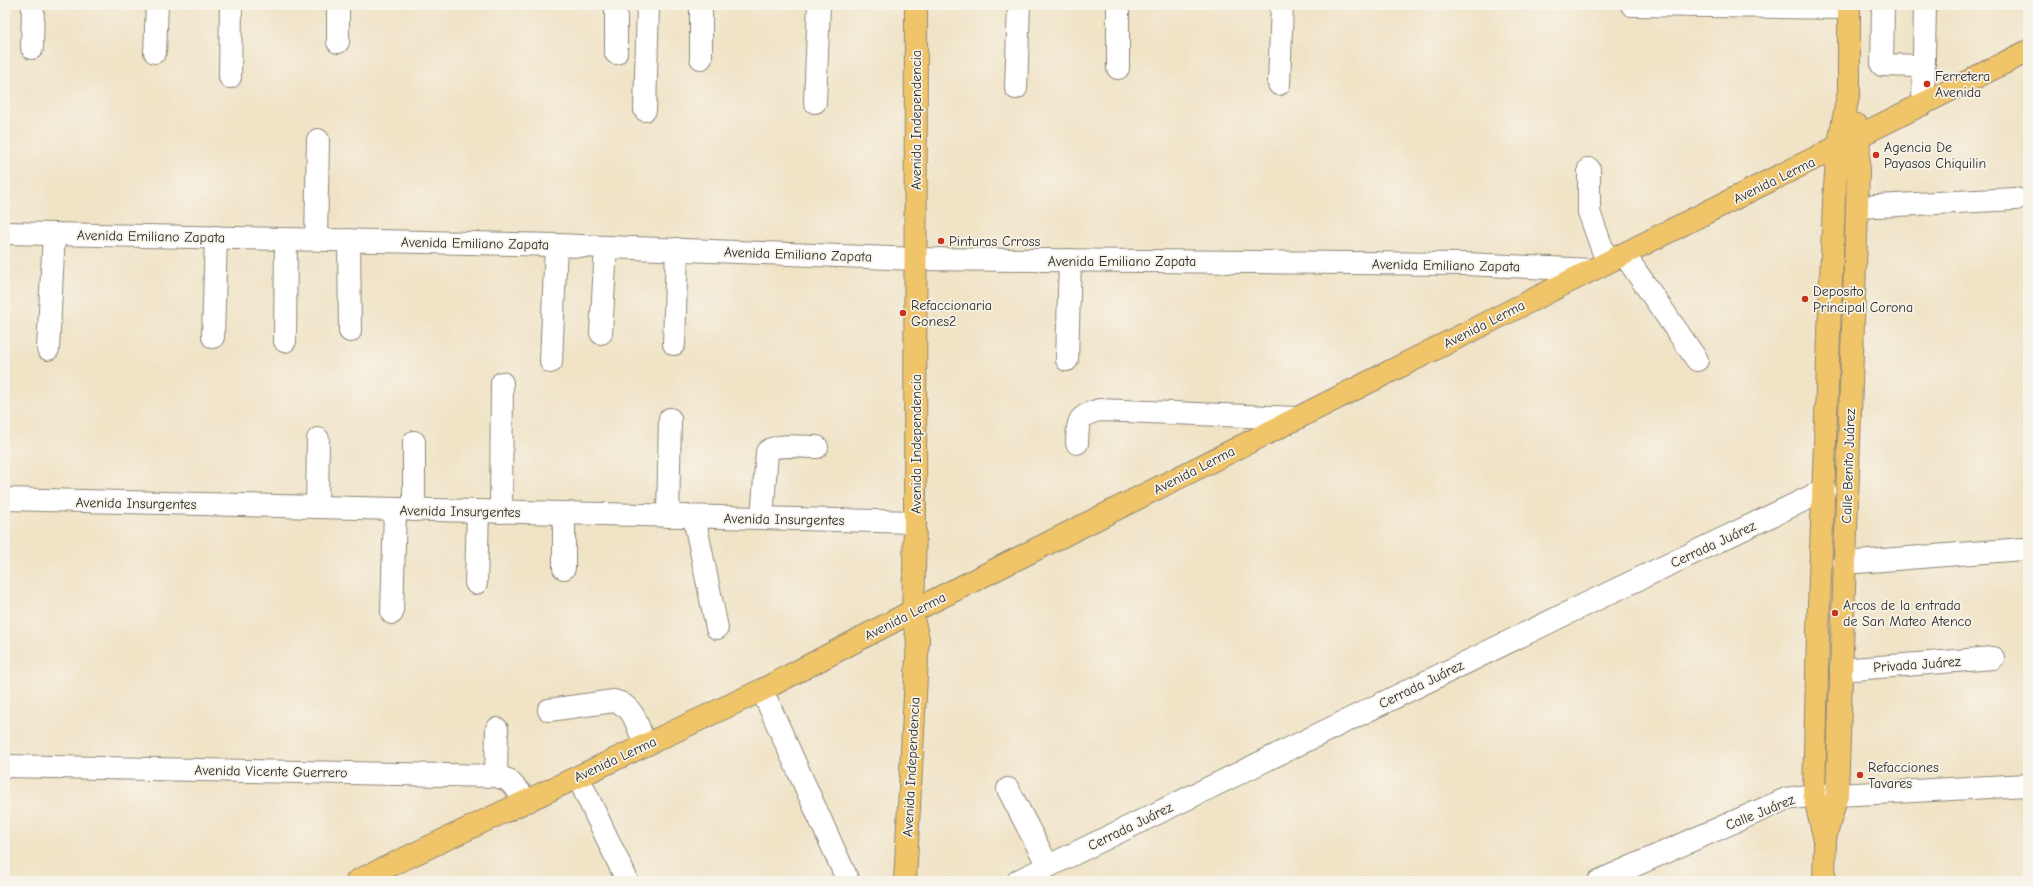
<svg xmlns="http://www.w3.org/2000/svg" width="2033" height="886" font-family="'Comic Neue',sans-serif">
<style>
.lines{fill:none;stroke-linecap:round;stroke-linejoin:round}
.minor-casing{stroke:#8e8778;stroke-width:24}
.major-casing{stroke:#8e8778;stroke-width:24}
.minor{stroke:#fff;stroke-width:22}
.major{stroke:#f0c469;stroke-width:22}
.poi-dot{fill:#c8321e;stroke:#f7f3e8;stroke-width:1.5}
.labels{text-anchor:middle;stroke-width:3.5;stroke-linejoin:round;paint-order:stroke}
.poi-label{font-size:14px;fill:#2b2b2b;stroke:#f7f3e8;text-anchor:start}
.street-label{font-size:14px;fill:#2b2b2b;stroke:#f7f3e8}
</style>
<rect width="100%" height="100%" fill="#f7f3e8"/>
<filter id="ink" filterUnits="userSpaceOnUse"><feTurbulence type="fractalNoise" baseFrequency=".025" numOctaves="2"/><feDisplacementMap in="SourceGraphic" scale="8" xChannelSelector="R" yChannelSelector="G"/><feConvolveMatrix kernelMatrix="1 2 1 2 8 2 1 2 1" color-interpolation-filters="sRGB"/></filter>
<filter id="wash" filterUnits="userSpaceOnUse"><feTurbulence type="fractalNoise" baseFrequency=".012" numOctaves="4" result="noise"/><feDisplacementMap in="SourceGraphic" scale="16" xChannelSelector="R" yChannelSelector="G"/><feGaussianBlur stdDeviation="0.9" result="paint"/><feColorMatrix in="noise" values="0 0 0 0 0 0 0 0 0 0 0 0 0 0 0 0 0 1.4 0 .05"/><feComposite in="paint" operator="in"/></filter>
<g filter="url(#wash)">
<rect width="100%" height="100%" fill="#f0e3c6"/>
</g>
<g filter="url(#ink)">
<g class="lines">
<g class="minor-casing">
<g id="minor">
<polyline points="701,5 701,58"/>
<polyline points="1632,5 1849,8"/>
<polyline points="1883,5 1882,65 1924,66"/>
<polyline points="338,42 338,5"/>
<polyline points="32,48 33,5"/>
<polyline points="155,52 157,5"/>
<polyline points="616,53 616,5"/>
<polyline points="1118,68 1118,5"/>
<polyline points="230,77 231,5"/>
<polyline points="1279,84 1282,5"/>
<polyline points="1016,88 1019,5"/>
<polyline points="815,102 819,5"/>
<polyline points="1923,104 1925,5"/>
<polyline points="645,110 648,5"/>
<polyline points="1589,169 1589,212 1607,262"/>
<polyline points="1857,207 2016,199"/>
<polyline points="5,233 556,245 916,259 1466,264 1592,270"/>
<polyline points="316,239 318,140"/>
<polyline points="349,240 350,331"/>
<polyline points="1624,254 1697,360"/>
<polyline points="601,333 606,247"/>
<polyline points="213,337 216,237"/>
<polyline points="285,341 286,239"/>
<polyline points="674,344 677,249"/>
<polyline points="48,349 54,234"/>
<polyline points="1067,360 1070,260"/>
<polyline points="551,362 556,245"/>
<polyline points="414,442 414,510"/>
<path d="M1077 443C1078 421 1077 416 1099 410L1297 418"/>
<polyline points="5,499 915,522"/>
<polyline points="317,507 318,439"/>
<polyline points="501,512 502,383"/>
<polyline points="668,516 670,419"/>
<polyline points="694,517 717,628"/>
<path d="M762 518 767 452C774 443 805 447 817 447"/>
<polyline points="1844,563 2023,549"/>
<polyline points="564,568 564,513"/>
<polyline points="476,583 478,511"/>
<polyline points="392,613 395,509"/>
<polyline points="1841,670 1993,658"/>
<polyline points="762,690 848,881"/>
<path d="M549 710 614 701C635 706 637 726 645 745"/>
<polyline points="5,766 496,776 508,780 528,801"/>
<polyline points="496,776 497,729"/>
<polyline points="578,777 626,878"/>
<polyline points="1008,789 1048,866"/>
<polyline points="1018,881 1584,605 1825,490"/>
<polyline points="1599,881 1786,799 1814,795 1837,795 2028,785"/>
</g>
</g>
<g class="major-casing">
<g id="major">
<polyline points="1825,838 1837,795 1857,207 1859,136 1857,125"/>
<polyline points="357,881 762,690 913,611 2028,51"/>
<polyline points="905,881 918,639 913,619 915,522 916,5"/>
<polyline points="1824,881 1825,840 1814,795 1818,632 1834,200 1838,148 1849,91 1849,5"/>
</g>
</g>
<use href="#minor" class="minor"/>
<use href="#major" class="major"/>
</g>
</g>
<g class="poi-dot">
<circle cx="1927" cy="84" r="4"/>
<circle cx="1876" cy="155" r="4"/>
<circle cx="941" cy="241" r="4"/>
<circle cx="1805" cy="299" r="4"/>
<circle cx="903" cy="313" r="4"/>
<circle cx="1835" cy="613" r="4"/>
<circle cx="1860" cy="775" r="4"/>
</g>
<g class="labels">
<g class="poi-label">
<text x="1935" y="81">Ferretera<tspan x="1935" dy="16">Avenida</tspan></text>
<text x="1884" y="152">Agencia De<tspan x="1884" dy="16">Payasos Chiquilin</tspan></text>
<text x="949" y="246">Pinturas Crross</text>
<text x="1813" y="296">Deposito<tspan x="1813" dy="16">Principal Corona</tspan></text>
<text x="911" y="310">Refaccionaria<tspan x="911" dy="16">Gones2</tspan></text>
<text x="1843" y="610">Arcos de la entrada<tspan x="1843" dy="16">de San Mateo Atenco</tspan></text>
<text x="1868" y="772">Refacciones<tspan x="1868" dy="16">Tavares</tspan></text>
</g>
<g class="street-label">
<text transform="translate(916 120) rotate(-90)" y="5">Avenida Independencia</text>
<text transform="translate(1774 180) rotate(-26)" y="5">Avenida Lerma</text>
<text transform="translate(151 236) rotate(1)" y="5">Avenida Emiliano Zapata</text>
<text transform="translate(475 243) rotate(1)" y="5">Avenida Emiliano Zapata</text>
<text transform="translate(798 254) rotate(2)" y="5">Avenida Emiliano Zapata</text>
<text x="1122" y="266">Avenida Emiliano Zapata</text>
<text transform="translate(1446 265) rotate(1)" y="5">Avenida Emiliano Zapata</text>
<text transform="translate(1484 324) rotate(-27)" y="5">Avenida Lerma</text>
<text transform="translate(916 444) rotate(-90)" y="5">Avenida Independencia</text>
<text transform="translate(1848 466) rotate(-88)" y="5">Calle Benito Juárez</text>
<text transform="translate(1194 470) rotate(-27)" y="5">Avenida Lerma</text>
<text transform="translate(136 503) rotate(1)" y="5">Avenida Insurgentes</text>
<text transform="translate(460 511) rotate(1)" y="5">Avenida Insurgentes</text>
<text transform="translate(784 519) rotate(1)" y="5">Avenida Insurgentes</text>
<text transform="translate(1713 544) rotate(-25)" y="5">Cerrada Juárez</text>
<text transform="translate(905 616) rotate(-27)" y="5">Avenida Lerma</text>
<text transform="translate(1917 664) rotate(-4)" y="5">Privada Juárez</text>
<text transform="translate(1421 684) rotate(-26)" y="5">Cerrada Juárez</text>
<text transform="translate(615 759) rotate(-25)" y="5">Avenida Lerma</text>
<text transform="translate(911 767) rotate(-87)" y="5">Avenida Independencia</text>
<text transform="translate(271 771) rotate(1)" y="5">Avenida Vicente Guerrero</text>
<text transform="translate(1760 812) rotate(-22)" y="5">Calle Juárez</text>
<text transform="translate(1130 826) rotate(-26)" y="5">Cerrada Juárez</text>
</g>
</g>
<rect width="2033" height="886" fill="none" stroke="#f7f3e8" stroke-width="20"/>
</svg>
